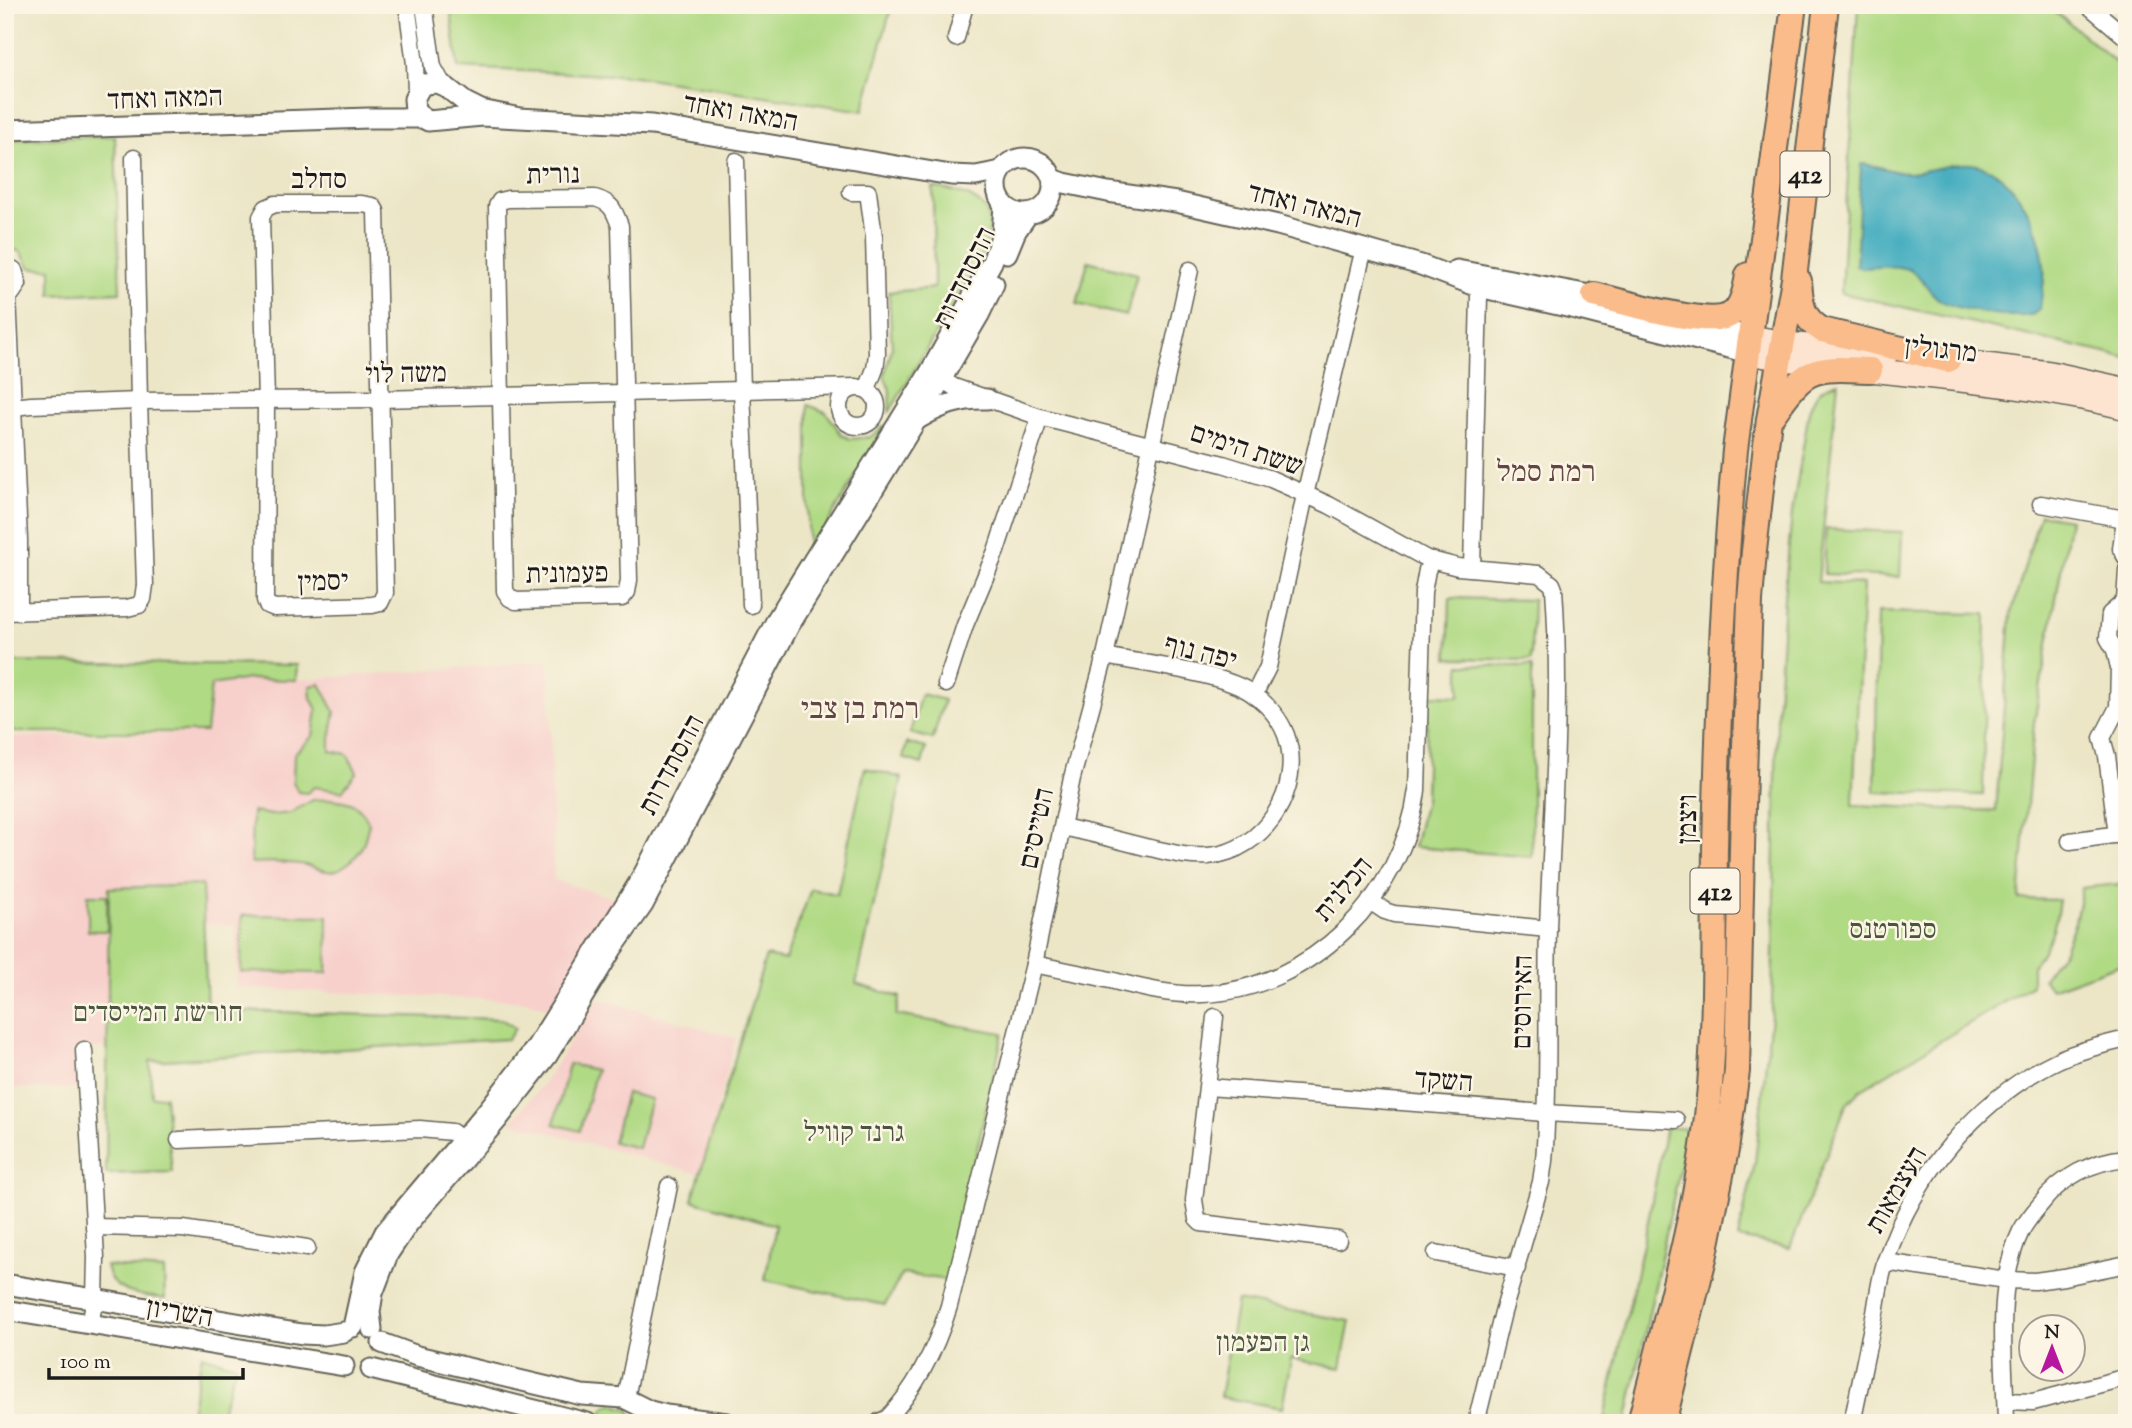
<svg xmlns="http://www.w3.org/2000/svg" width="2132" height="1428" font-family="'Sorts Mill Goudy','Frank Ruhl Libre',serif">
<style>
.built{fill:#f7d0cb}
.green{fill:#b1da85;stroke:#667b50;stroke-width:2}
.water{fill:#3eaabe;stroke:#2d636d;stroke-width:2}
.lines{fill:none;stroke-linecap:round;stroke-linejoin:round}
.minor-casing{stroke:#656358;stroke-width:19}
.tertiary-casing{stroke:#656358;stroke-width:23}
.secondary-casing{stroke:#656358;stroke-width:26}
.primary-casing{stroke:#656358;stroke-width:28}
.minor{stroke:#fff;stroke-width:16}
.tertiary{stroke:#fff;stroke-width:19}
.secondary{stroke:#fde4d1;stroke-width:23}
.primary{stroke:#fabc8b;stroke-width:24}
.labels{text-anchor:middle;stroke-width:5;stroke-linejoin:round;paint-order:stroke}
.shield{fill:#fcf5e5;stroke:#5f5d58;stroke-width:2}
.shield-label{font-size:26px;font-weight:bold;fill:#1c1c1c}
.street-label{font-size:28px;fill:#1c1c1c;stroke:#fcf5e5}
.park-label{font-size:28px;fill:#49553c;stroke:#fcf5e5}
.neighbourhood-label{font-size:30px;fill:#624644;stroke:#fcf5e5}
</style>
<rect width="100%" height="100%" fill="#fcf5e5"/>
<filter id="ink" filterUnits="userSpaceOnUse"><feTurbulence type="fractalNoise" baseFrequency=".0143" numOctaves="2"/><feDisplacementMap in="SourceGraphic" scale="14" xChannelSelector="R" yChannelSelector="G"/><feConvolveMatrix kernelMatrix="1 2 1 2 8 2 1 2 1" color-interpolation-filters="sRGB"/></filter>
<filter id="wash" filterUnits="userSpaceOnUse"><feTurbulence type="fractalNoise" baseFrequency=".00686" numOctaves="4" result="noise"/><feDisplacementMap in="SourceGraphic" scale="28" xChannelSelector="R" yChannelSelector="G"/><feGaussianBlur stdDeviation="1.57" result="paint"/><feColorMatrix in="noise" values="0 0 0 0 0 0 0 0 0 0 0 0 0 0 0 0 0 1.4 0 .05"/><feComposite in="paint" operator="in"/></filter>
<g filter="url(#wash)">
<rect width="100%" height="100%" fill="#ece6c7"/>
<g class="built">
<polygon points="549,661 554,880 621,900 572,978 548,1008 527,1001 237,988 235,925 206,924 202,885 110,888 105,1047 72,1050 79,1089 5,1088 5,737 207,733 211,685 248,679 296,680"/>
<polygon points="597,998 736,1038 700,1174 511,1122 531,1099 551,1072"/>
</g>
<g class="green">
<polygon points="450,5 892,5 863,111 634,76 458,68"/>
<polygon points="1858,5 2048,5 2121,67 2127,76 2127,358 1841,293"/>
<polygon points="115,136 120,292 51,295 51,269 30,268 20,251 5,249 5,140"/>
<path d="M933 187C972 194 1002 203 984 251L889 413 890 390 884 376 892 348 889 292 934 288Z"/>
<polygon points="1088,261 1137,274 1126,316 1077,304"/>
<path d="M1838 382 1818 582 1863 584 1853 805 1996 811 2011 614 2040 514 2070 519 2034 723 2019 899 2059 900C2056 926 2050 945 2032 966V985L1860 1090 1846 1105 1790 1248 1738 1238 1755 1163 1772 1006 1777 720 1784 598 1792 513 1809 411C1816 392 1819 388 1838 382Z"/>
<polygon points="808,405 826,412 842,435 850,439 870,437 885,425 808,558"/>
<polygon points="1826,529 1902,532 1900,577 1824,574"/>
<polygon points="1450,598 1533,600 1531,660 1448,658"/>
<polygon points="1878,612 1986,614 1983,795 1875,792"/>
<polygon points="5,662 297,665 296,680 249,679 211,685 206,732 5,732"/>
<polygon points="1460,665 1532,666 1532,857 1414,847 1425,800 1428,695 1460,696"/>
<polygon points="320,684 335,712 330,739 330,751 347,754 357,772 342,791 314,787 307,793 298,792 293,782 294,754 313,736 317,710 311,698 310,686"/>
<polygon points="921,694 944,700 933,739 910,733"/>
<polygon points="907,743 926,748 922,764 903,758"/>
<polygon points="865,768 902,778 856,984 900,997 896,1015 1003,1033 948,1280 902,1274 885,1305 765,1280 775,1225 692,1200 766,956 785,960 811,889 837,894"/>
<path d="M330 799C351 801 360 804 369 823 365 841 362 854 347 864 340 869 336 872 327 871 318 870 309 865 300 864 284 862 268 862 251 863L252 812 272 815 290 813 313 800Z"/>
<polygon points="2127,883 2127,962 2051,989 2043,978 2064,950 2075,922 2082,888"/>
<polygon points="202,885 207,1010 501,1019 515,1028 508,1039 150,1061 152,1097 165,1096 172,1172 106,1174 109,888"/>
<rect x="88" y="895" width="19" height="36"/>
<polygon points="242,915 328,916 327,973 241,972"/>
<polygon points="569,1064 596,1070 580,1131 554,1124"/>
<polygon points="626,1093 651,1099 638,1148 613,1142"/>
<polygon points="1666,1127 1690,1129 1682,1158 1626,1423 1603,1423 1647,1226"/>
<path d="M106 1266 164 1270 165 1299C141 1295 111 1295 106 1266Z"/>
<polygon points="1237,1301 1350,1321 1341,1368 1291,1359 1282,1408 1220,1397"/>
<polygon points="202,1355 236,1365 218,1423 189,1423"/>
<path d="M612 1404 630 1410 632 1423H601C600 1414 604 1407 612 1404Z"/>
</g>
<path class="water" d="M1861 164C1877 164 1892 173 1908 173 1930 172 1955 160 1977 165 2016 173 2042 231 2044 267 2046 280 2041 295 2040 309 2036 312 2035 314 2031 315 2014 319 1955 310 1940 300 1928 293 1922 275 1910 270 1895 264 1877 268 1861 268L1856 265Z"/>
</g>
<g filter="url(#ink)">
<g class="lines">
<g class="minor-casing">
<g id="minor">
<polyline points="407,5 415,64 416,92"/>
<polyline points="424,5 433,67 443,85"/>
<polyline points="2088,5 2127,38"/>
<polyline points="956,38 965,5"/>
<polyline points="736,161 742,390 751,605"/>
<polyline points="851,192 868,192 874,237 877,354 875,369 867,389"/>
<path d="M595 198C612 203 614 210 620 226L629 580 627 592 622 598 516 601 510 598 505 591 497 206 500 201 508 199Z"/>
<polygon points="275,204 362,204 373,206 376,211 385,593 380,603 372,605 275,608 267,605 265,600 266,400 261,217 266,208"/>
<polyline points="5,265 14,270 18,284 12,293 5,297"/>
<polyline points="8,296 19,540 19,612"/>
<path d="M933 374 954 387 1040 417 1223 464 1271 479 1329 505 1427 559 1458 567 1539 574 1552 584 1554 589C1562 702 1552 815 1548 928 1546 1005 1550 1084 1544 1161L1541 1182 1503 1312 1476 1423"/>
<circle cx="858" cy="407" r="19"/>
<polyline points="5,408 31,405 139,401 380,399 857,387"/>
<polyline points="2041,504 2125,519"/>
<polyline points="2127,519 2125,519 2121,549 2127,559"/>
<polyline points="1472,568 1479,296 1476,276"/>
<polyline points="5,612 127,608 139,605 143,599 145,585 139,401 134,158"/>
<polyline points="946,684 965,625 996,551 1040,417"/>
<polyline points="1254,695 1268,667 1305,495 1364,248"/>
<path d="M1063 827C1090 833 1118 840 1145 847 1166 851 1187 858 1208 856 1264 852 1305 788 1286 735 1280 719 1267 704 1253 694 1224 673 1143 664 1105 656"/>
<polyline points="2117,835 2107,756 2102,738 2118,707 2119,668 2115,650 2108,638 2110,614 2125,601 2127,570"/>
<polyline points="2070,841 2127,833"/>
<polyline points="1370,901 1385,911 1394,914 1548,929"/>
<path d="M1034 964C1057 969 1079 973 1102 978 1135 986 1168 996 1202 994 1310 990 1404 895 1417 790L1423 592 1427 570 1432 560"/>
<polyline points="1215,1017 1194,1200 1197,1219 1201,1223 1338,1240"/>
<polyline points="84,1050 96,1257 95,1298 90,1324"/>
<polyline points="1208,1087 1545,1113 1676,1120"/>
<polyline points="179,1140 420,1129 452,1132 471,1147"/>
<polyline points="94,1227 183,1229 307,1248"/>
<polyline points="1436,1253 1517,1268"/>
<polyline points="1885,1262 2006,1280 2035,1281 2064,1277 2127,1264"/>
<polyline points="626,1398 669,1186"/>
<polyline points="2006,1401 2033,1402 2127,1377"/>
<path d="M885 1421C916 1389 936 1349 949 1306L1034 964 1072 778 1105 656 1190 270"/>
<path d="M1852 1423C1860 1386 1867 1349 1875 1313 1878 1295 1880 1277 1886 1260 1914 1175 1979 1097 2060 1059 2081 1050 2105 1044 2127 1039"/>
<path d="M2006 1423C2005 1363 1994 1286 2021 1231 2026 1222 2033 1213 2040 1205 2061 1177 2092 1161 2127 1158"/>
</g>
</g>
<g class="tertiary-casing">
<g id="tertiary">
<polyline points="520,118 481,110 465,102 446,87 437,83 425,84 420,88 414,99 415,110 418,114 428,121 482,116 652,125 951,175 976,176 1001,171"/>
<polyline points="5,130 369,118 422,118"/>
<circle cx="1025" cy="186" r="28"/>
<polyline points="1053,179 1064,183 1108,192 1176,202 1278,225 1421,265 1479,287 1576,309 1749,353"/>
<polyline points="1007,253 1016,231 1028,214"/>
<polyline points="1457,270 1606,298"/>
<polyline points="1700,324 1750,337"/>
<path d="M918 419C940 406 960 398 987 399"/>
<polyline points="5,1284 302,1334 324,1335 344,1332"/>
<polyline points="5,1310 344,1366"/>
<polyline points="353,1327 365,1272 385,1232 487,1111 535,1049 641,879 777,619 930,372 992,262 1002,234 1004,205"/>
<polyline points="372,1329 370,1312 373,1293 388,1254 408,1224 498,1119 547,1056 612,949 643,905 789,626 941,380 979,315 994,284"/>
<polyline points="382,1343 417,1356 582,1395 624,1398 650,1411 666,1415 727,1423"/>
<polyline points="371,1369 587,1423"/>
<polyline points="881,1423 889,1420 899,1423"/>
</g>
</g>
<g class="secondary-casing">
<g id="secondary">
<polyline points="1750,337 1798,345 1886,354"/>
<path d="M1749 353C1874 376 2003 377 2127 408"/>
<polyline points="1931,358 2050,373 2127,390"/>
</g>
</g>
<g class="primary-casing">
<g id="primary">
<path d="M1799 281C1801 304 1801 317 1822 330L1948 360"/>
<path d="M1594 295C1622 301 1707 328 1730 315 1742 308 1746 288 1748 275"/>
<path d="M1772 416C1781 404 1791 387 1804 378 1820 365 1850 370 1870 370"/>
<path d="M1640 1423C1667 1313 1701 1199 1710 1086 1716 1007 1714 926 1715 847 1718 715 1723 582 1735 450L1794 5"/>
<polyline points="1663,1423 1705,1254 1726,1150 1737,1071 1743,805 1750,601 1754,551 1769,419 1794,279 1826,5"/>
</g>
</g>
<use href="#minor" class="minor"/>
<use href="#tertiary" class="tertiary"/>
<use href="#secondary" class="secondary"/>
<use href="#primary" class="primary"/>
</g>
</g>
<g class="labels">
<g class="shield">
<rect x="1780.5" y="151.5" width="49" height="45" rx="5"/>
<rect x="1690.5" y="868.5" width="49" height="45" rx="5"/>
</g>
<g class="shield-label">
<text x="1805" y="183">412</text>
<text x="1715" y="900">412</text>
</g>
<g class="street-label">
<text transform="translate(165 97) rotate(-2)" y="10">המאה ואחד</text>
<text transform="translate(741 111) rotate(10)" y="10">המאה ואחד</text>
<text transform="translate(553 173) rotate(-1)" y="10">נורית</text>
<text x="319" y="188">סחלב</text>
<text transform="translate(1305 204) rotate(14)" y="10">המאה ואחד</text>
<text transform="translate(963 277) rotate(-64)" y="10">ההסתדרות</text>
<text transform="translate(1941 348) rotate(6)" y="10">מרגולין</text>
<text transform="translate(406 372) rotate(-1)" y="10">משה לוי</text>
<text transform="translate(1247 448) rotate(18)" y="10">ששת הימים</text>
<text transform="translate(567 572) rotate(-1)" y="10">פעמונית</text>
<text transform="translate(323 580) rotate(-2)" y="10">יסמין</text>
<text transform="translate(1201 651) rotate(14)" y="10">יפה נוף</text>
<text transform="translate(670 764) rotate(-62)" y="10">ההסתדרות</text>
<text transform="translate(1686 819) rotate(-89)" y="10">ויצמן</text>
<text transform="translate(1035 828) rotate(-78)" y="10">הטייסים</text>
<text transform="translate(1342 888) rotate(-50)" y="10">הכלנית</text>
<text transform="translate(1521 1002) rotate(-89)" y="10">האירוסים</text>
<text transform="translate(1444 1079) rotate(4)" y="10">השקד</text>
<text transform="translate(1895 1189) rotate(-60)" y="10">העצמאות</text>
<text transform="translate(180 1311) rotate(10)" y="10">השריון</text>
</g>
<g class="park-label">
<text x="1893" y="938">ספורטנס</text>
<text x="158" y="1021">חורשת המייסדים</text>
<text x="854" y="1141">גרנד קוויל</text>
<text x="1263" y="1351">גן הפעמון</text>
</g>
<g class="neighbourhood-label">
<text x="1546" y="481">רמת סמל</text>
<text x="860" y="718">רמת בן צבי</text>
</g>
</g>
<rect width="2132" height="1428" fill="none" stroke="#fcf5e5" stroke-width="28"/>
<g transform="translate(2052 1348)"><circle r="33" fill="#fcf5e5" stroke="#a29e95" stroke-width="2"/>
<path d="M0-5L12 26L0 18L-12 26Z" fill="#b5179e"/>
<text y="-10" font-size="19" font-weight="bold" text-anchor="middle" fill="#1c1c1c">N</text>
</g>
<path d="M49 1368v10h194v-10" fill="none" stroke="#1c1c1c" stroke-width="3.5"/>
<text x="60" y="1368" font-size="21" fill="#1c1c1c" stroke="#fcf5e5" stroke-width="5" paint-order="stroke">100 m</text>
</svg>
